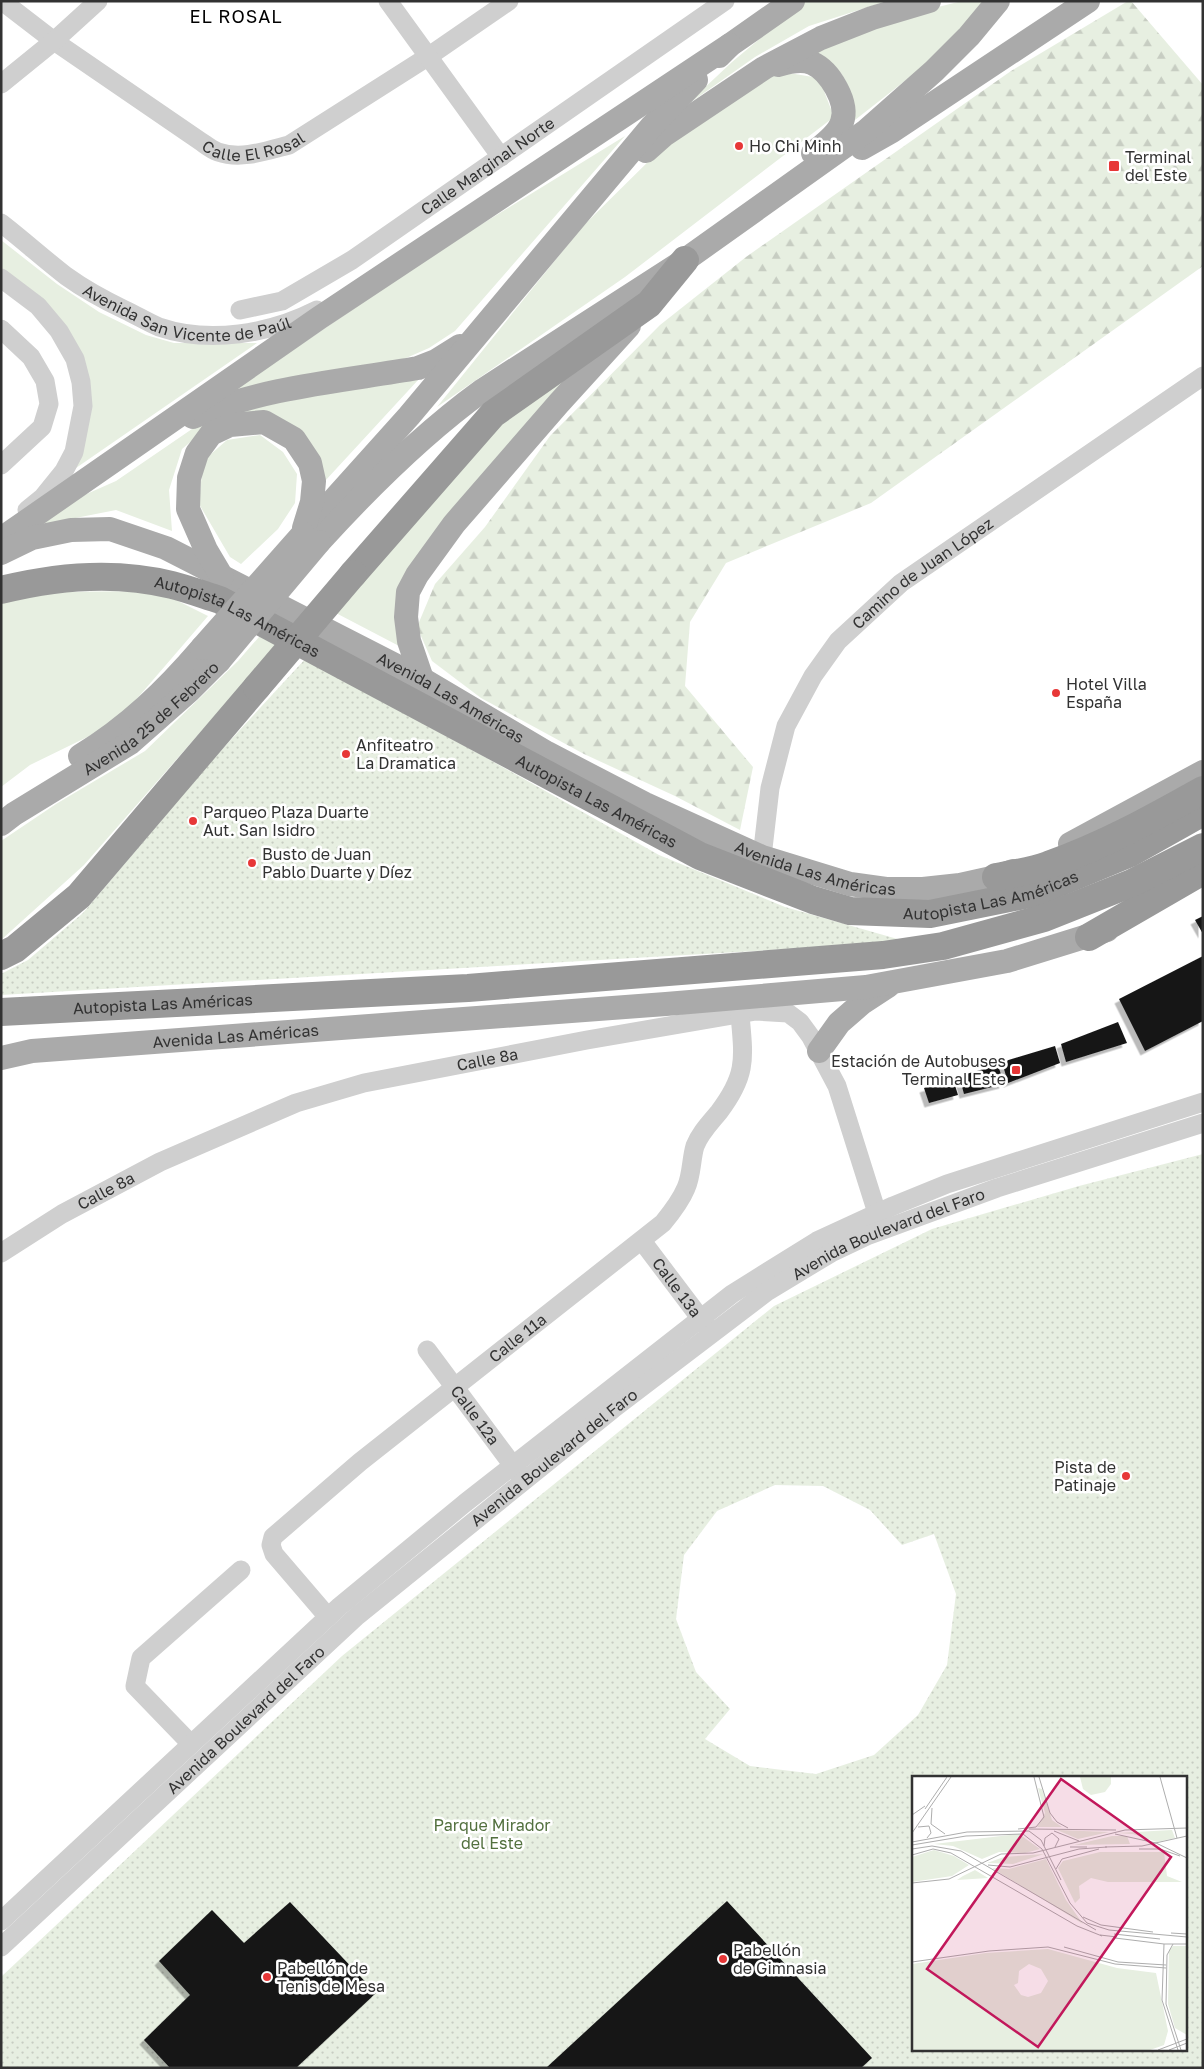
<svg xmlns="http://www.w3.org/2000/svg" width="1204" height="2069" viewBox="0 0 1204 2069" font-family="'Golos Text',sans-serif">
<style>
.grass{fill:#e7efe1}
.forest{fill:url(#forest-firs)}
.park{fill:url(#park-dots);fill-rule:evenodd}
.building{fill:#191919;filter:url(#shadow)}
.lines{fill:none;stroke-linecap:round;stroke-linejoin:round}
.minor{stroke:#cfcfcf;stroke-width:19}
.major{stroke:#aaa;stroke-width:24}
.highway{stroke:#999;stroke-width:28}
.major-bridge{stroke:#aaa;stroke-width:24}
.highway-bridge{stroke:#999;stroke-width:28}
.poi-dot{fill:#e73737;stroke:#fff;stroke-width:2}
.labels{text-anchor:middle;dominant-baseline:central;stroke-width:5;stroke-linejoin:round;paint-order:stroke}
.street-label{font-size:16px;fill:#323232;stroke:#fff}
.poi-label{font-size:16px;fill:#323232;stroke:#fff;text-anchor:start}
.park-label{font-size:16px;fill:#52703e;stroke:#fff}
.neighbourhood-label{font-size:18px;letter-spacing:1px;fill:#000;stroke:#fff}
.inset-road{fill:none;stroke:#adadad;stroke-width:1}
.view{fill:#c2185b;fill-opacity:0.15;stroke:#c2185b;stroke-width:2.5}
.inset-edge{fill:none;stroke:#323232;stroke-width:2.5}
</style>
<defs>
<pattern id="forest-firs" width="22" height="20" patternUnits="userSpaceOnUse" patternTransform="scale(1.25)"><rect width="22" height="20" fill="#e7efe1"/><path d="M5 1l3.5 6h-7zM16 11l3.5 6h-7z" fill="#c7cdc2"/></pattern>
<pattern id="park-dots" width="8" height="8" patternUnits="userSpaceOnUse" patternTransform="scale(1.25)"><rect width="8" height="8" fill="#e7efe1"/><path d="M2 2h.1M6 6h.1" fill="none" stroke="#c7cdc2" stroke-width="1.8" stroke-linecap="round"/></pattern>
<filter id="shadow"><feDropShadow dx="-4.5" dy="4.5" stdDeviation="0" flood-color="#0004"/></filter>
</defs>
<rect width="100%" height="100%" fill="#fff"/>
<path class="grass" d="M 805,1 L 887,1 L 809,26 L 755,57 L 684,107 L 732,62 Z
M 962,1 L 987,1 L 929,62 L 855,120 C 851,85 845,67 812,52 L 926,10 Z
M 777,71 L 819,78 L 834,117 L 625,277 L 437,407 L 582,227 L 660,150 Z
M 625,136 L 455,331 L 429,348 L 397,362 L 231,392 L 446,246 Z
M 1,240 L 57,284 L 99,312 L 146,335 L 174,343 L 257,343 L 76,468 L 81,357 L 1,270 Z
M 607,343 L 420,560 L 401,647 L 334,612 L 502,415 Z
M 419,379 L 325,481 L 302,432 L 200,434 L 182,449 L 169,490 L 172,531 L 116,510 L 30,527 L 82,496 L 116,481 L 192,429 L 226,410 Z
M 260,435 L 283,452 L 297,474 L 295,503 L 278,529 L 241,564 L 230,557 L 199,504 L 203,461 L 227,440 Z
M 158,591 L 208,616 L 116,723 L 30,765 L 1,787 L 1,602 L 45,592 Z
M 265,630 L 282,639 L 84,865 L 1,940 L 1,841 L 56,804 L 145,751 L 238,661 Z"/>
<path class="forest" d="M 1128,1 L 1131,1 L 1203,85 L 1203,266 L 871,503 L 726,563 L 690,622 L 685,686 L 753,767 L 740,830 L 675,796 L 584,754 L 481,698 L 432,661 L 417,627 L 435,584 L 485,527 L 550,436 L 660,325 L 746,257 L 1011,71 Z"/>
<path class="park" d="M 307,657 L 659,855 L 785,907 L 908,942 L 1,995 L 1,974 L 28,960 L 83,913 L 214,758 Z
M 1203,1154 L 1203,2068 L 1,2068 L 1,1977 L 342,1656 L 774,1306 L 932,1229 L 1079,1186 ZM 775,1485 L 823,1486 L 870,1510 L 902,1545 L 934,1534 L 956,1594 L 947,1665 L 918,1715 L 874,1755 L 816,1774 L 750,1766 L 705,1739 L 730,1709 L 696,1672 L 676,1619 L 684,1555 L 717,1511 ZM 913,1778 L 1185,1778 L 1185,2050 L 913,2050 Z"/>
<path class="building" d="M 1203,916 L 1203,934 L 1195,920 Z
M 1203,956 L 1203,1021 L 1145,1051 L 1119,999 Z
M 1118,1022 L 1127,1043 L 1066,1062 L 1061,1044 Z
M 1055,1046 L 1060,1063 L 1008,1083 L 1002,1062 Z
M 998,1065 L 1004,1084 L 964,1094 L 959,1076 Z
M 953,1079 L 958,1095 L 929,1103 L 924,1088 Z
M 727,1901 L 872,2058 L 861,2068 L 546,2068 Z
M 290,1902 L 376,1993 L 296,2068 L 170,2068 L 144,2040 L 190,1995 L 159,1961 L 212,1910 L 244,1943 Z"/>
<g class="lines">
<g class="minor">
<path id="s1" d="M 2,1 L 54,41 L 200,141 C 206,145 212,150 218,152 C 241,160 266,151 289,145 L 429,56 L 509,1"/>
<path d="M 388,1 L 501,157"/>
<path d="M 1,84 L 54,41 L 98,1"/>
<path id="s2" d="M 1,223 C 23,240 44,259 66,276 C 84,289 104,300 125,310 C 136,315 147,322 159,327 C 209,344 270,334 317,310"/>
<path d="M 1,278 L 38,306 L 59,331 L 75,359 L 81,382 L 83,406 L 74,452 L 64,471 L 43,497 L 27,510"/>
<path id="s3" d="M 240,310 L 282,301 L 352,260 L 725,1"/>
<path d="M 1,329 L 31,357 L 45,381 L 49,404 L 42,427 L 1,465"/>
<path id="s4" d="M 762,857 L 770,788 L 786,726 L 813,676 L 838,641 L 901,583 L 1203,376"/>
<path id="s5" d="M 642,1241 L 707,1327"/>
<path id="s6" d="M 1,1253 L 62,1214 L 160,1162 L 296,1103 L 364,1083 L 587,1040 L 756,1011 L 788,1013 L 800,1022 L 811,1037 L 837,1086 L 877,1213"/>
<path id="s7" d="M 427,1350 L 520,1475"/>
<path id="s8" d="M 328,1617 L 274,1554 L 271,1545 L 273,1537 L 360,1462 L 663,1223 C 672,1212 681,1200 686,1188 C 692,1175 691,1159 695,1146 C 700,1133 710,1123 719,1112 C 747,1075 744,1059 740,1015"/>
<path d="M 191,1744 L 135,1686 L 141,1658 L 241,1570"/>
<path d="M 1,1921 L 340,1606 L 465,1503 L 732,1294 L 817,1241 L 893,1206 L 947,1184 L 1203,1102"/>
<path id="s9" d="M 1,1947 L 357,1616 L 613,1409 L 768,1291 L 831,1253 L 869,1235 L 997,1188 L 1203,1123"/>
</g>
<g class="major">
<path d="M 719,56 L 730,45 L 793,1"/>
<path d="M 778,65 C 788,62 802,59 812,63 C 830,71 849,103 842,122 C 838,135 823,145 813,153"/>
<path d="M 862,148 L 892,131 L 1088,1"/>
<path d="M 646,151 L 664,135 L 764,68 L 821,38 L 872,18 L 929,1"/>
<path d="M 193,417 C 264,387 343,381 418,368 L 436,361 L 460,346"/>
<path d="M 303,534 L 409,416 L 652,126 L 696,80"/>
<path d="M 1,539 L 319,318 L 730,45"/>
<path d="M 319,542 C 369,487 422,434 483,390 L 685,260 L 866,131 L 934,71 L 969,36 L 998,1"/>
<path id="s10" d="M 1,553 L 32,538 L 71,530 L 110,529 L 166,548 L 422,679 L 547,753 L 645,804 L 762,857 L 850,884 L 886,889 L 923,889 L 960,885 L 996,877 L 1013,871"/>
<path d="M 222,577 L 206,550 L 188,509 L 189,478 L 197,453 L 211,434 L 230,425 L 264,422 L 294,439 L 310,463 L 314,481 L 312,502 L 304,528"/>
<path d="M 422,679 L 409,641 L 406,617 L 408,592 L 417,575 L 454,524 L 559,403 L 629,326"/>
<path d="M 80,756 C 128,727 166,690 202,648"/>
<path id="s11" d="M 1,824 L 14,814 L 130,743 L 189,691 L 219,661"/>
<path d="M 1070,844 L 1203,772"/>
<path d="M 819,1051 L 839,1023 L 862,1003 L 888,986"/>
<path id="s12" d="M 1,1058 L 32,1051 L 666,1004 L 866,987 L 1007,961 L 1107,930"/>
</g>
<g class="highway">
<path d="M 353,574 L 493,414 L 649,304 L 685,260"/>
<path id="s13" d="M 1,590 C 57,576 116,571 172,585 C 188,589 204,595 220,600 L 700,856 L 813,900 L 850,911 L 930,914 L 1034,893 L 1130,853 L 1203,812"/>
<path d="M 996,877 C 1013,874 1032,871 1048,865 C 1103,846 1153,818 1203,790"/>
<path d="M 1089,937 L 1203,871"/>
<path d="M 1,956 L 15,949 L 79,896 L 257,687"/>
<path id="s14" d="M 1,1012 L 468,988 L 883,955 L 943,946 L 1044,918 L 1132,883 L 1203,847"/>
</g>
<path class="major-bridge" d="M 202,648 L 303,534
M 219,661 L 319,542"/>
<path class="highway-bridge" d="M 257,687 L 353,574"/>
</g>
<g class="poi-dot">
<circle cx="739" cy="146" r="5"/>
<rect x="1108" y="160" width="12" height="12" rx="2.5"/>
<circle cx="1056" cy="693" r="5"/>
<circle cx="346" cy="754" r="5"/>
<circle cx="193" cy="821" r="5"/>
<circle cx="252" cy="863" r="5"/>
<rect x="1011" y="1065" width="10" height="10" rx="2.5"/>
<circle cx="1126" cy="1476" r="5"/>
<circle cx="723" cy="1959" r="5"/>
<circle cx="267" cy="1977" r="5"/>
</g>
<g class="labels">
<g class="street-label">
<text stroke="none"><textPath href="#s1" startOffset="300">Calle El Rosal</textPath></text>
<text stroke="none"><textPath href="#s3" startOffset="289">Calle Marginal Norte</textPath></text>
<text stroke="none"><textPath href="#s2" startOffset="215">Avenida San Vicente de Paúl</textPath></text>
<text stroke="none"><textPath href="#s4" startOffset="342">Camino de Juan López</textPath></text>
<text stroke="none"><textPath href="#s13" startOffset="245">Autopista Las Américas</textPath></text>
<text stroke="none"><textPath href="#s10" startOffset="494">Avenida Las Américas</textPath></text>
<text stroke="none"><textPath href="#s11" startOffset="184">Avenida 25 de Febrero</textPath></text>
<text stroke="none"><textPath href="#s13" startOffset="650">Autopista Las Américas</textPath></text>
<text stroke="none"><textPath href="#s10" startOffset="899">Avenida Las Américas</textPath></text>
<text stroke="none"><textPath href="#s13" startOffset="1070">Autopista Las Américas</textPath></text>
<text stroke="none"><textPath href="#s14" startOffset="162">Autopista Las Américas</textPath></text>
<text stroke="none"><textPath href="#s12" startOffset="236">Avenida Las Américas</textPath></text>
<text stroke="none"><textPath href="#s6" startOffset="528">Calle 8a</textPath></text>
<text stroke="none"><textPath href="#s6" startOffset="122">Calle 8a</textPath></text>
<text stroke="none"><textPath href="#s9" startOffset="1144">Avenida Boulevard del Faro</textPath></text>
<text stroke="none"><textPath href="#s5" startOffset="58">Calle 13a</textPath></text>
<text stroke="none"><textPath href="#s8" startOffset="416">Calle 11a</textPath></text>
<text stroke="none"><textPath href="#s7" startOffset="81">Calle 12a</textPath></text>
<text stroke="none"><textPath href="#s9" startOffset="739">Avenida Boulevard del Faro</textPath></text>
<text stroke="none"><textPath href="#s9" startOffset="334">Avenida Boulevard del Faro</textPath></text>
</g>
<g class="poi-label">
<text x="749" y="146">Ho Chi Minh</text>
<text x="1125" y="157">Terminal<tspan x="1125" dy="18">del Este</tspan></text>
<text x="1066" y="684">Hotel Villa<tspan x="1066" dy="18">España</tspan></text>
<text x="356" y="745">Anfiteatro<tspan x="356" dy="18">La Dramatica</tspan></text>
<text x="203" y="812">Parqueo Plaza Duarte<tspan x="203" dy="18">Aut. San Isidro</tspan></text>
<text x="262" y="854">Busto de Juan<tspan x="262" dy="18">Pablo Duarte y Díez</tspan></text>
<text x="1006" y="1061" text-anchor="end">Estación de Autobuses<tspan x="1006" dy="18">Terminal Este</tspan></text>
<text x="1116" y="1467" text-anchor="end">Pista de<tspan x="1116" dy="18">Patinaje</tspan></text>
<text x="733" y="1950">Pabellón<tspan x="733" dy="18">de Gimnasia</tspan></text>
<text x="277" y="1968">Pabellón de<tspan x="277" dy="18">Tenis de Mesa</tspan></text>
</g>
<g class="park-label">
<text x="492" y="1825">Parque Mirador<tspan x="492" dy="18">del Este</tspan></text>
</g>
<g class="neighbourhood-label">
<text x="236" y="16">EL ROSAL</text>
</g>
</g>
<g transform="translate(912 1776)">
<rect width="275" height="275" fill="#fff"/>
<path d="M 126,12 L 130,13 L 140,44 L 150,51 L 125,51 L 133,37 ZM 145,54 L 197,56 L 166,63 ZM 260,54 L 263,62 L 245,66 L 221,58 L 205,57 ZM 107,58 L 128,73 L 113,77 L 87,76 L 70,83 L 41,70 L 22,68 ZM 200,60 L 215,60 L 218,68 L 162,69 ZM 22,74 L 42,80 L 57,89 L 40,100 L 0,106 L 0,81 ZM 132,78 L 101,88 L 75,87 L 92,81 ZM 63,94 L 76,102 L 45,104 L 51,100 Z" fill="#e7efe1"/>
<path d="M 188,76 L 252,76 L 255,100 L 270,106 L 196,106 L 179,102 L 167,110 L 168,122 L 163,127 L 146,92 L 151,85 Z" fill="#e7efe1"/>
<path d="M 168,1 L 199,1 L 199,8 L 193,16 L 179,19 L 171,13 ZM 134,83 L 154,124 L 171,148 L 80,92 L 97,93 ZM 261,170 L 275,170 L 275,259 L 263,252 L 256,228 L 257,174 ZM 136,173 L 205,192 L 244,197 L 256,255 L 252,269 L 238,274 L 0,274 L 0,188 L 74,177 ZM 117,188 L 129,193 L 136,205 L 129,217 L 116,221 L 109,219 L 102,209 L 106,207 L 107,195 Z" fill="#e7efe1" fill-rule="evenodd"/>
<path class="inset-road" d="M 127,1 L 138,37 L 145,46 L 156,52M 248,1 L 265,62M 20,32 L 19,48 L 33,58M 13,33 L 35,1M 0,39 L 13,30M 6,51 L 17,50 L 19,57 L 15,62M 106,53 L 124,51 L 132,41 L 122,1M 117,53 L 204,54M 142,55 L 167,65M 0,57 L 39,1M 203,58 L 244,67 L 275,82M 0,66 L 55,56 L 117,55 L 129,64 L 149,104M 0,69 L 54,60 L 111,58 L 130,73 L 158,127 L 175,147 L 197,154 L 275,161M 132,70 L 133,62 L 140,57 L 147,63 L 143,71M 158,71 L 175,71M 193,71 L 230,70 L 275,60M 0,73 L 20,70 L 49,75 L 184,154M 227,73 L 248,73 L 268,80M 0,79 L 21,73 L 39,77 L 165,150 L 190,160M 76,89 L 98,91 L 167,73 L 195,71M 144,93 L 150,83 L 187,73M 0,107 L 37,103 L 89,78 L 121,77 L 213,54 L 275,52M 171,141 L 189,149 L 241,156M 259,157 L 275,158M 202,158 L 248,163M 188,159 L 205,161M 203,162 L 252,168M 252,168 L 250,224 L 266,274M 252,168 L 275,168M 261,168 L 255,179 L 254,228 L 269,274M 152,171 L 206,186 L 254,189M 0,186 L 77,175 L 136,171 L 203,188 L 254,192M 246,274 L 275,263M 257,274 L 275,267"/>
<path class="view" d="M 149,3 L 259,81 L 126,271 L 15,193 Z"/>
<rect width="275" height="275" class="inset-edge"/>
</g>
<rect width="1204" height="2069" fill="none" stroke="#323232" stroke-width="5"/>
</svg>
